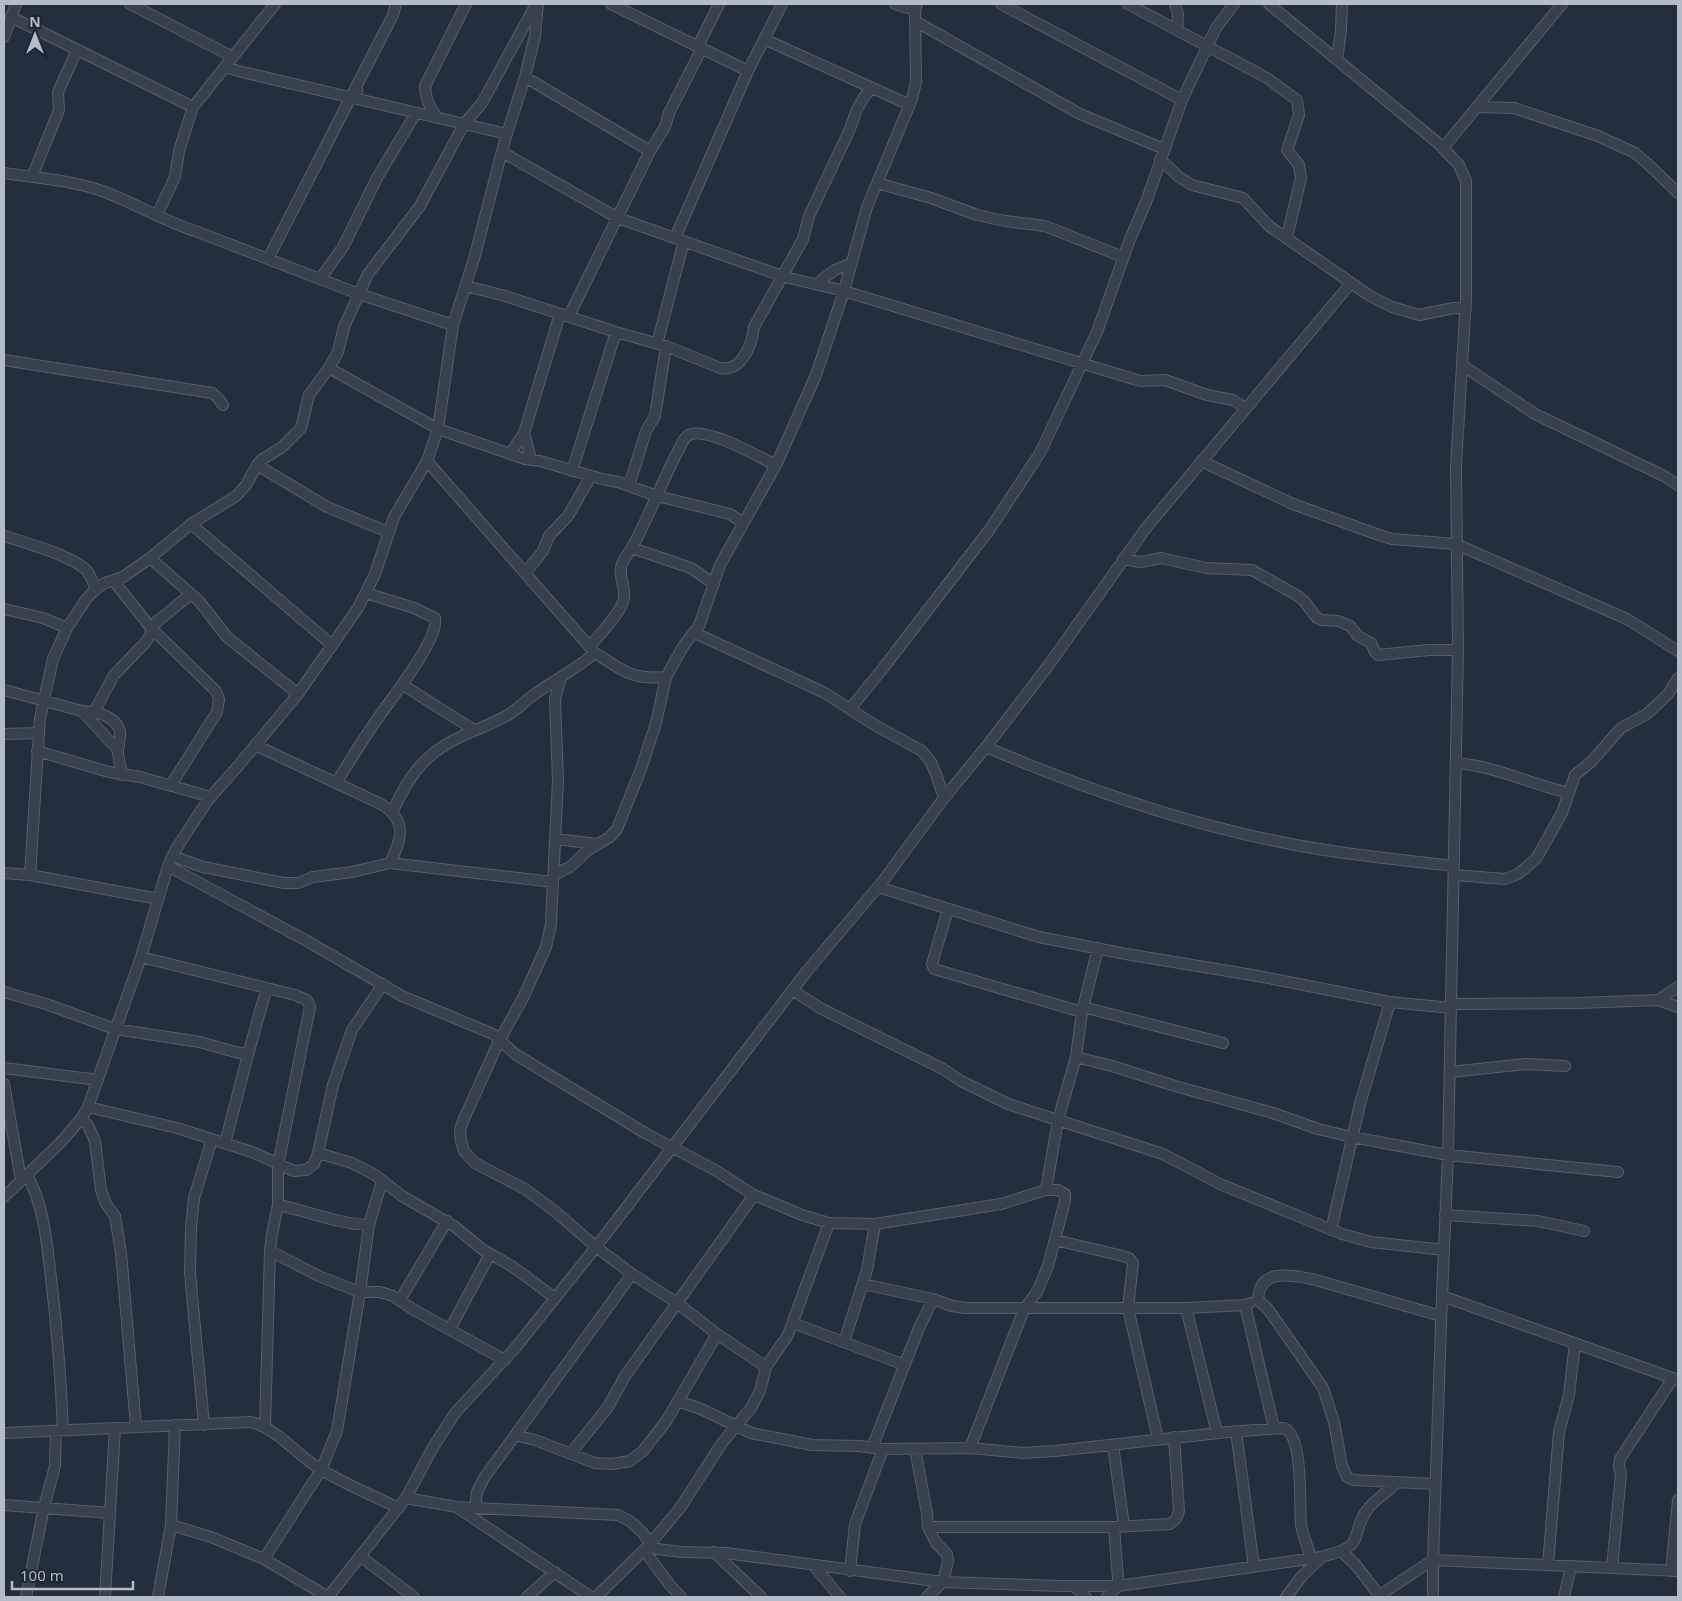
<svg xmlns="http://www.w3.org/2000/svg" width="1682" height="1601" viewBox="0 0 1682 1601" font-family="'Noto Sans',sans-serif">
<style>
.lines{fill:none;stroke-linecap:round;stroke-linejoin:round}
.minor-casing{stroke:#565f6c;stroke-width:12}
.minor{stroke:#38414e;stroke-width:10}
</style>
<rect width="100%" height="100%" fill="#242f3e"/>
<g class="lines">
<defs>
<path id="minor" d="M 130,4 L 233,57
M 611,4 L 748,71
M 895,4 L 915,10
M 1001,4 L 1182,100
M 1128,4 L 1267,78 L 1297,100 L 1299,115 L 1287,150 L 1299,165 L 1301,178 L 1287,237
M 1175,4 L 1178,14 L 1177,30
M 1269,4 L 1438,143 L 1459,165 L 1466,181 L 1466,299 L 1456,465 L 1458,650 L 1448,1155 L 1442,1296 L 1433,1560 L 1433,1597
M 11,17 L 193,107
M 915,21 L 1080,114 L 1164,149
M 4,37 L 16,4
M 764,39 L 910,105
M 698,46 L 719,4
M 1337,60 L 1341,30 L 1342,4
M 226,67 L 238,71 L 507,134
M 525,77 L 650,151
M 357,91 L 357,85 L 393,15 L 396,4
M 1479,107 L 1514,108 L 1598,136 L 1635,153 L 1649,165 L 1678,193
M 437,117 C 429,107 426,99 425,86 L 466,4
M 1443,148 L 1562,4
M 502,152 L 618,218 L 785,277 L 844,291 L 1140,381 L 1165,380 L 1207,395 L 1233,400 L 1246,408
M 1160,159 L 1179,177 L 1192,185 L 1243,198 L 1269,226 L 1370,296 L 1392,307 L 1419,315 L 1454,308 L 1466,309
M 4,173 C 36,178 71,180 102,191 C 135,203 165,222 198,232 L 359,294 L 453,325
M 32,177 L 59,110 L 58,92 L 77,50
M 877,183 L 931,198 L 977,215 L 1005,221 L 1045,226 L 1123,257
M 157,215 L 175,177 L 179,151 L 193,107 L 275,4
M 675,238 L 748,71 L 782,4
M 268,259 L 357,85
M 320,279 L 343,247 L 377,178 L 416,113
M 816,284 L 835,270 L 852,263
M 466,286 L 505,296 L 616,332 L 666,346 L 720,368 C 741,372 752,346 754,327 L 803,239 L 809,216 L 850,129 L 857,109 L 866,94 L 873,88
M 569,316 L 650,151 L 665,127 L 669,113 L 702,48
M 657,344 L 684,241
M 4,360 L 212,393 L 218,398 L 223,405
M 1462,365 L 1535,414 L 1664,476 L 1678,485
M 329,368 L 438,429 L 525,459 L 540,461 L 602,479 L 618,482 L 657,496 L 730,514 L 743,523
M 524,433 L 531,459
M 510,454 L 524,433 L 560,314
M 1201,461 L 1293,504 L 1379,535 L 1392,539 L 1456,544 L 1627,619 L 1678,651
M 257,465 L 327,507 L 388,532
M 572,471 L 616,332
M 629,486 L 646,431 L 655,416 L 666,346
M 191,524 L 332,645
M 4,536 C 24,542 74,556 87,571 C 91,576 93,583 96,589
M 632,548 L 691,568 L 714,584
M 150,558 L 199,601 L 227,637 L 298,694
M 1123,559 L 1141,562 L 1161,558 L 1206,568 L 1252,570 L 1298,596 L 1304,601 L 1317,618 L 1321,620 L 1338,621 L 1350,626 L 1358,636 L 1371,643 L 1375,652 L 1378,655 L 1429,650 L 1458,650
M 525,573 L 543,551 L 549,536 L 568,516 L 591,476
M 113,580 L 151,628 L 216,691 L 219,699 L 217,712 L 171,785
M 4,609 L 43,618 L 67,628
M 695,633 L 825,693 L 873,724 L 922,751 L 931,762 L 937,777 L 944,798
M 589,647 C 599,635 618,616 623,602 C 628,588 617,577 622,564 C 626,555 633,547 637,538 C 651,511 662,482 676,455 C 680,449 683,436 691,434 C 711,429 757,456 776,465
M 595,653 C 623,670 630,680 666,677
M 561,677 L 555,699 L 558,780 L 551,924 L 546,947 L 523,998 L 500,1039 L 463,1121 L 460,1130 L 461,1141 L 464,1151 L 475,1163 L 525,1189 L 557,1213 L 596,1247 L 632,1274 L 677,1303 L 717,1334 L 766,1367 L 788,1335 L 829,1223
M 403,685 L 474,730
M 4,690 L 82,711 C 95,711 117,716 120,732 C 121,741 118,744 118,751 C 118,759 121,767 122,775
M 850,709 L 884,667 L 990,529 L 1040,453 L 1097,332 L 1130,239 L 1146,202 L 1182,100 L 1216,28 L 1234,4
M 82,711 L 118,750
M 94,712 L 114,675 L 145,643 L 151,634 L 151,628 L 154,624 L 191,594
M 4,734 L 38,733
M 255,745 L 381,804 C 408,821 402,839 390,863
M 986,747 C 1089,791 1197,828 1307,847 C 1356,856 1405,860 1454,866
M 37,751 L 109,772 L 140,777 L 211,797
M 1456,763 C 1495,766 1530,784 1569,793
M 336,783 C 349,762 362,741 376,721 C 389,701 440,639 435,618 L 414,608 L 366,593
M 393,811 C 408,777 425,753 460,737 C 476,729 493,724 508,715 C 518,709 526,700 535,694 C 555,680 576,669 595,653 L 427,461
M 555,839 L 598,844
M 172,856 L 203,867 L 284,883 L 298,883 L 313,877 L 352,872 L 390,863 L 553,882
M 168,866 L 307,941 L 402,996 L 493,1034 L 515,1054 L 645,1133 L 715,1170 L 754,1195 L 802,1215 L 829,1223 L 875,1224 L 1001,1204 L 1046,1190 L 1058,1190 L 1065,1194 L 1065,1201 L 1048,1266 L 1038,1290 L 1025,1308 L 1019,1322 L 970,1448
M 4,873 L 30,875 L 158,899
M 30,875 L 40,718 L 53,659 L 67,628 L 87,598 L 96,589 L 105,583 L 123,577 L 150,558 L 191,524 L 236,496 L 246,485 L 257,465 L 261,460 L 281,448 L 301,428 L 309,395 L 329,368 L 338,352 L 344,327 L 368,274 L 420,206 L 464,124 L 482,103 L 536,4
M 553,875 L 570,867 L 588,850 L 610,837 L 617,829 L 641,769 L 656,723 L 666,677 L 684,645 L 699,626 L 720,565 L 777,463 L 816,375 L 844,291 L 867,207 L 912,99 L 916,82 L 915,10 L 917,4
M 1454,875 L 1505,879 L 1518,874 L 1536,859 L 1562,813 L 1575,775 L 1592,761 L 1621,728 L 1647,714 L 1668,694 L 1678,678
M 878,887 L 1039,937 L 1126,954 L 1258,976 L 1390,1002 L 1451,1008
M 948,909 L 932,964 L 934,969 L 1082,1012
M 141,957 L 295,995 L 307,1000 L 310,1007 L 278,1165 L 278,1205 L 272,1234 L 270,1251 L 265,1426
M 792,990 L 820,1008 L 943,1069 L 961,1081 L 1008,1104 L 1163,1154 L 1220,1184 L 1342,1234 L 1371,1242 L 1444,1250
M 4,992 L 46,1004 L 115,1029 L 200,1042 L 235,1052 L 247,1054
M 1658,1000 L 1678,987
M 1451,1004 L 1579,1003 L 1658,1000 L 1678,1007
M 1083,1007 L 1223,1043
M 1076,1057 L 1112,1066 L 1175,1086 L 1273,1113 L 1318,1129 L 1352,1137 L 1448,1155 L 1618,1172
M 4,1068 L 98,1080
M 1450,1072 L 1526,1064 L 1565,1066
M 4,1084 L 21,1180
M 88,1107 L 177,1128 L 252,1152 L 294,1171 L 306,1170 L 314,1164 L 318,1153 L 333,1085 L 352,1030 L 383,984
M 81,1119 L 88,1125 L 95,1141 L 101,1190 L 106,1204 L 115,1216 L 121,1253 L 136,1427
M 225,1143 C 239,1091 251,1039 267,988
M 318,1153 L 352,1163 L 375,1175 L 402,1196 L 454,1226 L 482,1249 L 513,1267 L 555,1298
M 27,1175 C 44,1205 47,1244 51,1278 C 57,1329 61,1379 63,1430
M 1046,1190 L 1058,1120 L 1076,1057 L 1082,1012 L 1098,948
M 4,1197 L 60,1143 L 81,1119 L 88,1107 L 141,957 L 168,866 L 176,849 L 208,800 L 238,766 L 298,694 L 358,608 L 375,574 L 394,517 L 427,461 L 438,429 L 453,325 L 474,259 L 505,140 L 525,77 L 535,36 L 538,4
M 278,1205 C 308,1211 338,1224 369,1225
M 1445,1215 L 1538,1221 L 1584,1231
M 1331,1230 L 1360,1104 L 1390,1002
M 1055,1240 L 1123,1256 L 1129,1258 L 1133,1263 L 1128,1308 L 1158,1439
M 270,1251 L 321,1277 L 360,1292 L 380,1292 L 393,1296 L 414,1310 L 505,1360
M 863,1284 L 933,1299
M 1442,1296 L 1678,1380
M 400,1300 L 447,1221
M 1258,1300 L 1268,1309 L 1323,1388 L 1334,1422 L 1342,1466 L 1347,1477 L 1353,1480 L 1435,1484
M 1258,1300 C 1259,1268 1290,1275 1312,1279 L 1441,1316
M 1250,1303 L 1245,1305 L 1274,1428
M 1186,1308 L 1217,1433
M 793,1323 L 905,1365
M 450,1329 L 490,1254
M 844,1342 L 867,1270 L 875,1224
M 678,1401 L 717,1334
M 204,1425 L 190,1273 L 191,1228 L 194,1198 L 212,1139
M 1236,1431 L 1254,1567
M 4,1433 L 251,1422 C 280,1430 295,1454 320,1469 C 345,1484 373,1496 399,1508
M 515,1435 L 535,1440 L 595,1463 L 612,1464 L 630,1461 L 643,1451 L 667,1420 L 678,1401 L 701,1409 L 751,1433 L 812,1445 L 859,1446 L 883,1449 L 970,1448 L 1023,1453 L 1055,1451 L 1228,1432 L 1284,1428 C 1304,1436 1299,1505 1301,1525 C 1303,1536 1308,1547 1311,1558
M 1113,1445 L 1124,1526
M 872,1448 L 919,1328 L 933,1299 L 952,1306 L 965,1308 L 1186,1308 L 1245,1305
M 915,1449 L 927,1513 L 928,1527 L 936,1543 L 947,1554 L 948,1561 L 943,1582 L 927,1597
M 571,1453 L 608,1407 L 625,1376 L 754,1195
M 406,1498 L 457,1507 L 618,1515 L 630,1521 L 643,1533 L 650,1544 L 657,1549 L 682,1552 L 726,1553 L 943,1582 L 1062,1586 L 1118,1586 L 1322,1557 C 1333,1553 1350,1551 1355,1539 C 1359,1528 1360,1519 1367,1510 C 1375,1499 1387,1493 1396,1483
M 4,1505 L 110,1513
M 458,1508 L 591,1597
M 475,1508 L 477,1492 L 484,1478 L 632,1274
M 171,1525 L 211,1537 L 264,1559 L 328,1597
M 928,1527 L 1114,1527 L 1170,1524 L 1176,1519 L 1179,1511 L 1174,1437
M 644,1550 L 669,1584 L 681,1597
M 1341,1551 L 1355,1564 L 1379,1595
M 714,1552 L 761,1597
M 360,1556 L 414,1597
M 264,1559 L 321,1470 L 337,1431 L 360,1292 L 369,1225 L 382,1181
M 813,1565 L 840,1597
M 1548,1565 L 1559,1432 L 1569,1395 L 1575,1343
M 1612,1568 L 1621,1474 L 1619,1467 L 1620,1459 L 1673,1378
M 850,1571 L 855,1524 L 883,1449
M 1671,1571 L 1678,1500
M 1074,1586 L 1086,1597
M 26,1597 L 44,1507 L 55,1466 L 56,1431
M 105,1597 L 115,1428
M 158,1597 L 171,1525 L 175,1425
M 328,1597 L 406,1498 L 432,1449 L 455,1413 L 516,1347 L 596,1247 L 807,971 L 883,881 L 944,798 L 986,747 L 1048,666 L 1146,528 L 1351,283
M 527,1597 L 555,1572
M 596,1597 L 650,1544 L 680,1508 L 722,1443 L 751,1408 L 760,1391 L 766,1367
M 1107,1597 L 1118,1586 L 1118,1579 L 1114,1527
M 1286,1597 L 1302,1576 L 1322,1557
M 1377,1597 L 1433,1560 L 1678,1571
M 1564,1597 L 1571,1566"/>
</defs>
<use href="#minor" class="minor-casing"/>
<use href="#minor" class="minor"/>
</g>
<rect width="1682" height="1601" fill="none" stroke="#b4bcc9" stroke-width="10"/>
<g transform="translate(35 35)" stroke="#1d2633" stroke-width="4" paint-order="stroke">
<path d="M0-4L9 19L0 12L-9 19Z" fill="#b4bcc9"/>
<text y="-8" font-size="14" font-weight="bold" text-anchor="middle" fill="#b4bcc9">N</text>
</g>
<path d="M12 1581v8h121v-8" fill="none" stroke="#b4bcc9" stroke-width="2.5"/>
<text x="20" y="1581" font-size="15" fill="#b4bcc9" stroke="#1d2633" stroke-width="4" paint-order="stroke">100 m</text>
</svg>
